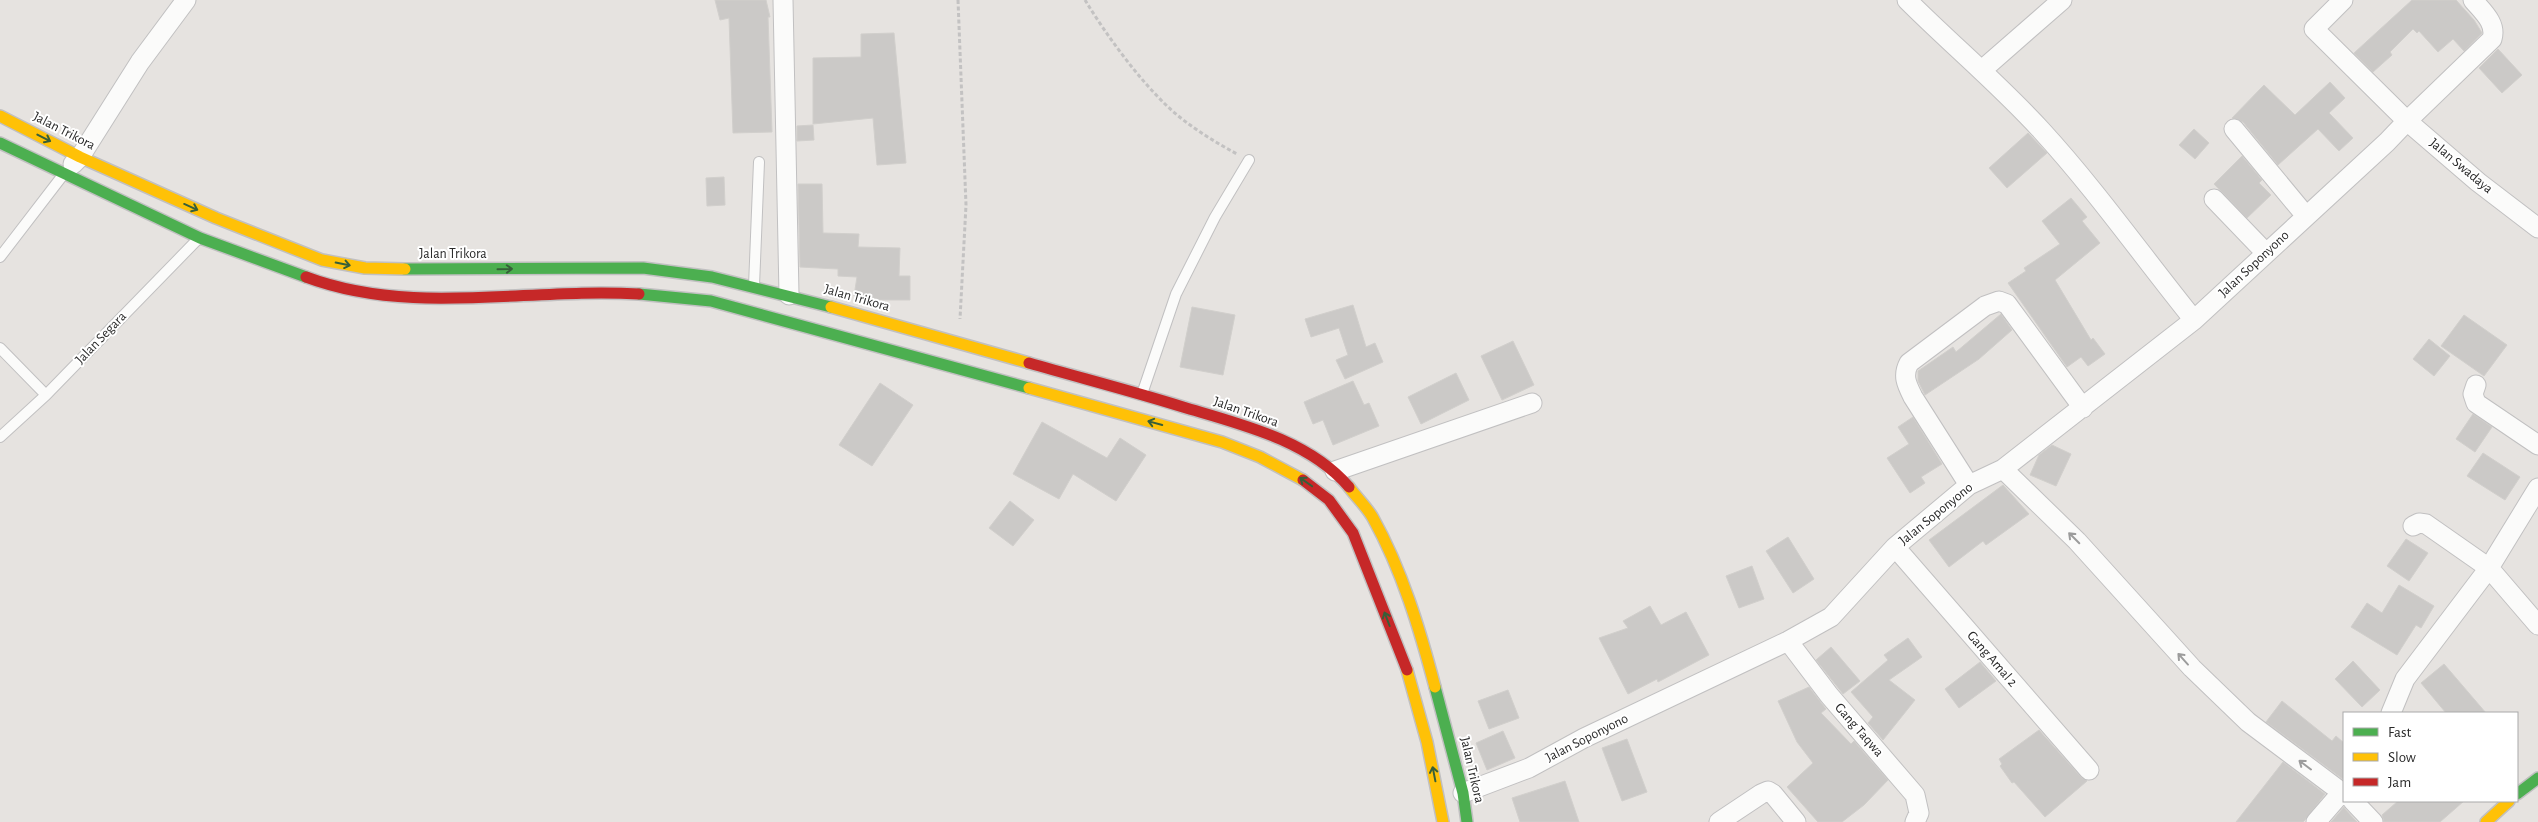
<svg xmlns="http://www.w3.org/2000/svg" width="2538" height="822" viewBox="0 0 2538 822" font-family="'Alegreya Sans',sans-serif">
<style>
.building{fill:#cbc9c7;stroke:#d1cfcc}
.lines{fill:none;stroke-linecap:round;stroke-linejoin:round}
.lane-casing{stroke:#c1c0c1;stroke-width:12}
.street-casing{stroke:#c1c0c1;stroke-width:21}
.fast-casing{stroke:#c1c0c1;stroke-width:14}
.slow-casing{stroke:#c1c0c1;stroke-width:14}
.jam-casing{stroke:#c1c0c1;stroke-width:14}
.path{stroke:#c3c2c2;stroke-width:3;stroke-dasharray:4 2.5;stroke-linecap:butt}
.lane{stroke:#fbfbfa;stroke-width:10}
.street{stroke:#fbfbfa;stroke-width:19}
.fast{stroke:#4caf50;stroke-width:11}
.slow{stroke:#ffc107;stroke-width:11}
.jam{stroke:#c62828;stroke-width:11}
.oneway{stroke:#375f39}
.oneway2{stroke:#9c9c9c}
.labels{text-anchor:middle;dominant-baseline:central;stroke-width:4;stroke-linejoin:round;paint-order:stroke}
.street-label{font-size:14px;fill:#292929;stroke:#fff}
</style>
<rect width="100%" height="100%" fill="#e6e3e0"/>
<path class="building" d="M 715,0 L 766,0 L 770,17 L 768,17 L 772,132 L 733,133 L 729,18 L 720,20 Z
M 2412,0 L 2456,0 L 2474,20 L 2482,33 L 2464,51 L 2453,39 L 2438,52 L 2419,31 L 2417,33 L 2413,29 L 2390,52 L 2392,55 L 2373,72 L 2354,53 Z
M 894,33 L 906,163 L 877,165 L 873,118 L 813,124 L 813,58 L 861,57 L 861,34 Z
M 2498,49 L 2522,75 L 2502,93 L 2479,68 Z
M 2330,82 L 2345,98 L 2329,113 L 2353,138 L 2339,151 L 2318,129 L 2278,165 L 2243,122 L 2232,118 L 2264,85 L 2295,115 Z
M 813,125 L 814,140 L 797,141 L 797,126 Z
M 2194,129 L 2209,143 L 2195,159 L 2179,145 Z
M 2028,133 L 2047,153 L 2007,188 L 1989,168 Z
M 2242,156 L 2262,180 L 2259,183 L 2271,195 L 2247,218 L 2214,184 Z
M 724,177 L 725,205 L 707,206 L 706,178 Z
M 798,184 L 822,184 L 823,233 L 859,234 L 858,247 L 900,248 L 899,276 L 910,276 L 910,300 L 879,300 L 854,296 L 857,277 L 838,276 L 838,269 L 800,267 Z
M 2071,198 L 2087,217 L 2082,221 L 2100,243 L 2055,280 L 2091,340 L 2093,338 L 2105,354 L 2088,366 L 2081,357 L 2067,367 L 2008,283 L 2026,271 L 2024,268 L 2060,244 L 2042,221 Z
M 1353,305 L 1366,347 L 1375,343 L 1383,362 L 1345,379 L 1336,360 L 1348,355 L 1339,328 L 1311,337 L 1305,319 Z
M 1192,307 L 1235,315 L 1223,375 L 1180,367 Z
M 2001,314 L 2012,330 L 1979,359 L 1925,395 L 1918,381 L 1918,371 L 1953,347 L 1956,352 Z
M 2464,315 L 2507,345 L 2484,376 L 2441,346 Z
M 2429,339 L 2450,356 L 2434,376 L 2413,359 Z
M 1513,341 L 1534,385 L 1502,400 L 1481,356 Z
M 1456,373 L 1469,400 L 1421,424 L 1408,397 Z
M 1353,381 L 1364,405 L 1369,403 L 1379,426 L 1333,445 L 1323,420 L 1313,424 L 1304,402 Z
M 880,383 L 913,405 L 872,466 L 839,445 Z
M 2473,414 L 2492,427 L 2475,452 L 2456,439 Z
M 1913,417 L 1942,464 L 1921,477 L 1925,483 L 1910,493 L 1887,458 L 1909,444 L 1898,427 Z
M 1042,422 L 1107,458 L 1120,438 L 1146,455 L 1116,501 L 1073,474 L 1059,499 L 1013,474 Z
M 2052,445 L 2071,454 L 2056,486 L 2030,475 L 2039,455 Z
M 2483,453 L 2520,477 L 2505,500 L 2467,476 Z
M 2003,485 L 2029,514 L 1986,545 L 1983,541 L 1949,567 L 1929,540 Z
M 1010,501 L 1034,520 L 1013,546 L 989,528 Z
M 1788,537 L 1814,579 L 1793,593 L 1766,551 Z
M 2406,539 L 2428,553 L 2409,581 L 2387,566 Z
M 1752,566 L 1764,599 L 1739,608 L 1726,576 Z
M 2399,585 L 2434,606 L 2421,628 L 2416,625 L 2397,655 L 2351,627 L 2367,603 L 2382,613 Z
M 1650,606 L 1661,625 L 1686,612 L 1709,655 L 1658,682 L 1657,679 L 1628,694 L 1599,638 L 1628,628 L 1623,621 Z
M 1908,638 L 1922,657 L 1889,680 L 1915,700 L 1883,740 L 1868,723 L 1873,717 L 1851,692 L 1888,660 L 1884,655 Z
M 1831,647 L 1860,681 L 1843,694 L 1816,660 Z
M 2353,661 L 2380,690 L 2362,707 L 2335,679 Z
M 1980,662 L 1996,681 L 1959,708 L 1945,689 Z
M 2444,664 L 2486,713 L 2446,713 L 2421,683 Z
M 1809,687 L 1826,709 L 1821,713 L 1851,744 L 1854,741 L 1888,780 L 1864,805 L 1842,822 L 1818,822 L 1787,787 L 1813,763 L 1797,742 L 1778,701 Z
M 1508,690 L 1519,718 L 1489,729 L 1478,701 Z
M 2282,701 L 2332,741 L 2336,736 L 2344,743 L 2344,780 L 2266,722 Z
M 2039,730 L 2081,777 L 2087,781 L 2045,817 L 2014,782 L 2012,783 L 2000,766 L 2002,764 L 1999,759 Z
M 1503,731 L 1515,758 L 1487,770 L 1476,743 Z
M 1627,739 L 1647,792 L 1622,801 L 1602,748 Z
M 2283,762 L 2325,794 L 2305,820 L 2303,822 L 2236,822 Z
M 1565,781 L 1579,822 L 1520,822 L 1512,798 Z
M 2398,801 L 2464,801 L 2440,822 L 2384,822 L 2382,815 Z
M 2344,807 L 2345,809 L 2357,822 L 2331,822 Z"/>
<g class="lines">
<defs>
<path id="lane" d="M 0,257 L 63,175
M 754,286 L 759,162
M 0,348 L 46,395
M 1142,394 L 1176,294 L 1215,217 L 1249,160
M 0,437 L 46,395 L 199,238"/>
<path id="street" d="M 783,0 L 789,295
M 1907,0 C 1951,44 1999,84 2041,130 C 2096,190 2143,257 2194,320
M 2343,0 L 2314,29 L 2407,121 L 2492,39 C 2497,23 2482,11 2473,0
M 1982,70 L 2062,0
M 2234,129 L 2306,216
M 73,164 L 80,157 L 140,62 L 186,0
M 2214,199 L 2266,253
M 2476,385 L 2473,394 L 2476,403 L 2538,445
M 2003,469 L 2077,541 L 2192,668 L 2248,722 L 2344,794
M 1335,471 L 1532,403
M 1969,485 L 1913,397 C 1907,385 1902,376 1909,363 L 1985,306 L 1999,301 L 2007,304 L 2083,408
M 2413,526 L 2419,523 L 2426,524 L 2489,568 L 2538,625
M 1895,547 L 2089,770
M 1788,641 L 1829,695 L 1915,795 L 1919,813 L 1915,822
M 2391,713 L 2405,679 L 2489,568 L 2538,488
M 1463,793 L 1529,768 L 1584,738 L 1788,641 L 1831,617 L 1895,547 L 1969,485 L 2003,469 L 2194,320 L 2387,142 L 2407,121 L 2478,182 L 2538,228
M 2353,801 L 2373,822
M 1719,822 L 1761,794 L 1768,791 L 1773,794 L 1796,822
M 2316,822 L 2342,792"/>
<path id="fast" d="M 0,143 L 200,238 L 306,277
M 405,269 L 643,268 L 712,277 L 831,307
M 639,294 L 711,301 L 1029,388
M 1435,687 L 1463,793 L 1467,822
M 2517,794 L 2538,778"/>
<path id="slow" d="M 0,116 L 80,157 L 216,218 L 322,260 L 365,268 L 405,269
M 831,307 L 1029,363
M 1029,388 L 1222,442 L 1260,457 L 1303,480
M 1349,487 C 1356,497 1367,507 1373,518 C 1402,570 1420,630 1435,687
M 1407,670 L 1427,742 L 1443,822
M 2486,822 L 2509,801"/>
<path id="jam" d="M 306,277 C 413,317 529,287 639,294
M 1029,363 C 1081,378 1132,391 1183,407 C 1240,424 1309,440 1349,487
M 1303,480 L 1329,500 L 1353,533 L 1407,670"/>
</defs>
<use href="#lane" class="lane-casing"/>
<use href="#street" class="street-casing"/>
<use href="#fast" class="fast-casing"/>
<use href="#slow" class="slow-casing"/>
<use href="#jam" class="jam-casing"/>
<path class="path" d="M 958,0 L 966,205 L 960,319
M 1085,0 C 1107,36 1137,77 1167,106 C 1187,125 1213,141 1237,154"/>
<use href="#lane" class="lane"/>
<use href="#street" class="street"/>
<use href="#fast" class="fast"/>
<use href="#slow" class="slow"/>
<use href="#jam" class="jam"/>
</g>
<defs><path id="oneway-shaft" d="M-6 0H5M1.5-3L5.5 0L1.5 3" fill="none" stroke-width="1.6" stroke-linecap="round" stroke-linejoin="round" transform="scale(1.25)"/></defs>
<g class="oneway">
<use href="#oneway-shaft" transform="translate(44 138) rotate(27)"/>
<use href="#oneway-shaft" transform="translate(191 207) rotate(24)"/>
<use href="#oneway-shaft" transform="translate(343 264) rotate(11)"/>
<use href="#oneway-shaft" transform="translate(505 269) rotate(-1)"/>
<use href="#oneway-shaft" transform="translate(1155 423) rotate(-165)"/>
<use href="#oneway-shaft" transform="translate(1306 482) rotate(-145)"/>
<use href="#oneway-shaft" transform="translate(1387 619) rotate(-111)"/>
<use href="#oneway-shaft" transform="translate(1434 774) rotate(-101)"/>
</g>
<g class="oneway2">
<use href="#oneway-shaft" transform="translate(2074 538) rotate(-135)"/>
<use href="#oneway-shaft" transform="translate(2183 659) rotate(-132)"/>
<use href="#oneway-shaft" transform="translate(2305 765) rotate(-143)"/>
</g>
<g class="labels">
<g class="street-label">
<text transform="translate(64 131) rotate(27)">Jalan Trikora</text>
<text transform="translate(2461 166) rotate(40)">Jalan Swadaya</text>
<text x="453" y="254">Jalan Trikora</text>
<text transform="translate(2254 264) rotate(-43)">Jalan Soponyono</text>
<text transform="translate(857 298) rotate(16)">Jalan Trikora</text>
<text transform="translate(101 338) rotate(-46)">Jalan Segara</text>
<text transform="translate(1246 412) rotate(19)">Jalan Trikora</text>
<text transform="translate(1936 514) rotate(-39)">Jalan Soponyono</text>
<text transform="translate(1992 659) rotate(49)">Gang Amal 2</text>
<text transform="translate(1859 730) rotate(49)">Gang Taqwa</text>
<text transform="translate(1587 738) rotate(-27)">Jalan Soponyono</text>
<text transform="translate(1472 770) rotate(77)">Jalan Trikora</text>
</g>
</g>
<rect x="2343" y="712" width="175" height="90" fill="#ffffff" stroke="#a9a9a9"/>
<rect x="2353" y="728" width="25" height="8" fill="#4caf50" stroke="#a9a9a9"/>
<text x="2388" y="737" font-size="15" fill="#292929">Fast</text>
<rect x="2353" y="753" width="25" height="8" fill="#ffc107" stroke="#a9a9a9"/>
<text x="2388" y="762" font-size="15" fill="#292929">Slow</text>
<rect x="2353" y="778" width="25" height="8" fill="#c62828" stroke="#a9a9a9"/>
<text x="2388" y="787" font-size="15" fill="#292929">Jam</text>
</svg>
